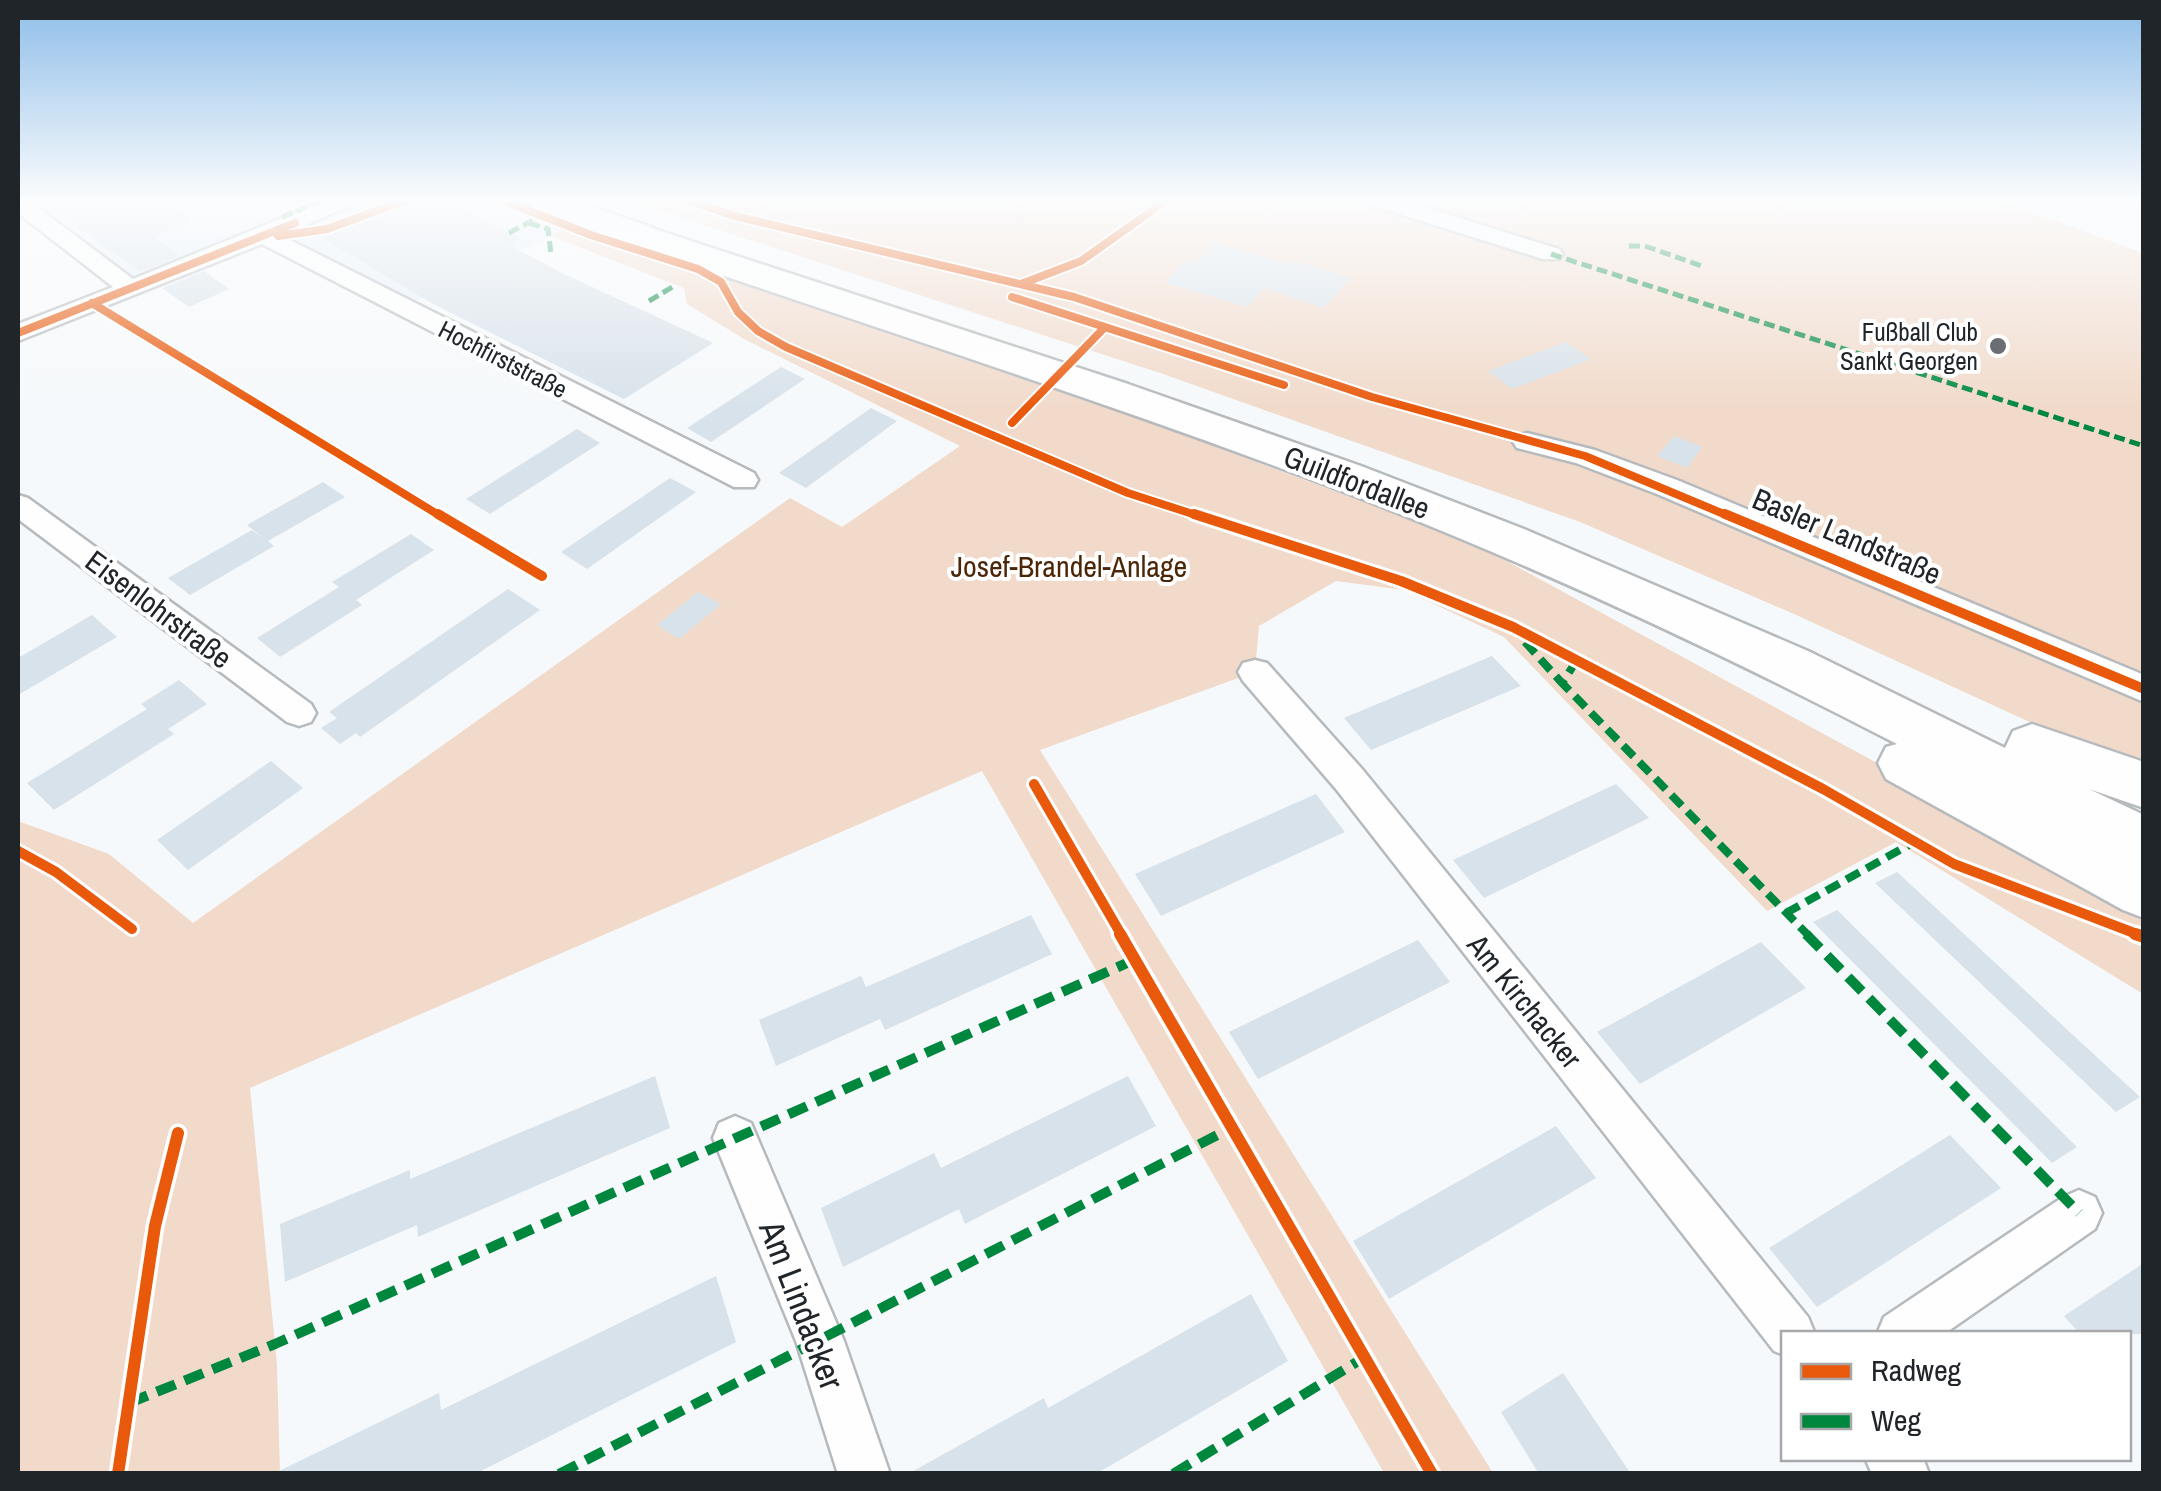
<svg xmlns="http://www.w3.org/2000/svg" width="2161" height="1491" viewBox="0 0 2161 1491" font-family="'Archivo Narrow',sans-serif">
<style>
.built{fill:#e6f0f9}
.green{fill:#f1daca}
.building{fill:#d8e2ea}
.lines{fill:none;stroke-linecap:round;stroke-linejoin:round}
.street-casing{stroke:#b6babd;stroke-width:5}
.primary-casing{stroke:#b6babd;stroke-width:5}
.highway-casing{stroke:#b6babd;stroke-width:5}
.street{fill:#fefefe;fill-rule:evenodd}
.primary{fill:#fefefe;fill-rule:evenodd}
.highway{fill:#fefefe;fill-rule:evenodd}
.quiet-far2{stroke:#00873e;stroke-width:5;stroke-dasharray:11 5;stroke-linecap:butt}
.quiet-far1{stroke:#00873e;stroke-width:8;stroke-dasharray:15 8;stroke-linecap:butt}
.quiet{stroke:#00873e;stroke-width:10;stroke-dasharray:20 10;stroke-linecap:butt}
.cycleway-far2-casing{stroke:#fff;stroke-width:12}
.cycleway-far1-casing{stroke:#fff;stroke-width:16}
.cycleway-casing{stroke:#fff;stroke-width:19}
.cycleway-far2{stroke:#e8590c;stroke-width:8}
.cycleway-far1{stroke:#e8590c;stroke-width:10}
.cycleway{stroke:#e8590c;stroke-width:12}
.poi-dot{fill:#6b6f73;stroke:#fff;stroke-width:4}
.labels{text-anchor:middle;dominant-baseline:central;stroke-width:8;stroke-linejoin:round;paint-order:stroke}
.far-poi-label{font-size:25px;fill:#20252a;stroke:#fff;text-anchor:end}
.far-street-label{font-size:25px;fill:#20252a;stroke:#fff}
.street-label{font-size:30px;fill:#20252a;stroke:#fff}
.park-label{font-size:30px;fill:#4b2708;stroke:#fff}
.near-street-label{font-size:35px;fill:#20252a;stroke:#fff}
</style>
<rect width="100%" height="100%" fill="#f6f9fb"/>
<path class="built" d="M 18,200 L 612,200 L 551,236 L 404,307 L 263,235 L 132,285 Z"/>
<path class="green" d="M 556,200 L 568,200 C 804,276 1040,349 1274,433 C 1551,532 1820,653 2082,786 L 1808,662 L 636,225 Z
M 627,200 L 1999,200 L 2143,253 L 2143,774 L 1794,614 L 1580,522 L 1160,373 Z
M 577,221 L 1075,389 L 1119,411 L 1383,509 L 1501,558 L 2143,908 L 2143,994 L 1896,842 L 1767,911 L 1504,637 L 1404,590 L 1336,581 L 1259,626 L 1255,672 L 1040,750 L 1493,1473 L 1384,1473 L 982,771 L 250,1088 L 277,1365 L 280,1473 L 18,1473 L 18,821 L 109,854 L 193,923 L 790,498 L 842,527 L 960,446 L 744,339 L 687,304 L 684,288 L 551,236 Z"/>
<path class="building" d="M 41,200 L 159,200 L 192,221 L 154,237 L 180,256 L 140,272 Z
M 420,200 L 444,200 L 521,239 L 509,245 L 560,272 L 713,343 L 624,399 L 433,304 L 319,236 Z
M 1215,243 L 1291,265 L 1295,261 L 1350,278 L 1324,308 L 1264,288 L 1248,307 L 1165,283 L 1186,260 L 1196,263 Z
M 204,271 L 229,289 L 189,307 L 162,288 Z
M 1566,342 L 1591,359 L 1512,389 L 1488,371 Z
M 781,367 L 805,379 L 711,442 L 687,428 Z
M 871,408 L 897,421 L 806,488 L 779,473 Z
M 577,429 L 600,443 L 490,514 L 466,499 Z
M 1674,436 L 1702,447 L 1687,468 L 1657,456 Z
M 670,478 L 696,492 L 587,569 L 561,552 Z
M 323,482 L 345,497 L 268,541 L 274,546 L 190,595 L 168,578 L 252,530 L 265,539 L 247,525 Z
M 411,534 L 434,550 L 356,600 L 362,605 L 280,657 L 257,638 L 339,587 L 332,582 Z
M 508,589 L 540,610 L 360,737 L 356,733 L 340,744 L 321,728 L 337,718 L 329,712 Z
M 698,592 L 721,604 L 679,639 L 657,625 Z
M 92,615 L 117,637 L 18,695 L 18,658 Z
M 1492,656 L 1521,686 L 1371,750 L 1344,718 Z
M 179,680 L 207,704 L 168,729 L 174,734 L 54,810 L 27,783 L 147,709 L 141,704 Z
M 271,761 L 303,788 L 188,870 L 157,840 Z
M 1616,784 L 1649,818 L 1484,898 L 1453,860 Z
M 1316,794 L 1345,832 L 1161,916 L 1135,874 Z
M 1897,872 L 2140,1097 L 2116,1112 L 1875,883 Z
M 1837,910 L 2077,1147 L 2052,1163 L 1813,922 Z
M 1031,915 L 1052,954 L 885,1030 L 880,1019 L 776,1066 L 759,1020 L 861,976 L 866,987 Z
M 1418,940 L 1450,982 L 1258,1079 L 1229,1032 Z
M 1761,942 L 1806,988 L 1640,1084 L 1597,1032 Z
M 655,1076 L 670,1128 L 418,1237 L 417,1225 L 285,1282 L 280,1224 L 410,1170 L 410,1179 Z
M 1128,1076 L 1156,1126 L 965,1224 L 959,1209 L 843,1267 L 821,1208 L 934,1153 L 941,1168 Z
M 1556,1126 L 1596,1178 L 1389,1299 L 1353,1241 Z
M 1950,1135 L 2001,1188 L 1817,1307 L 1769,1248 Z
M 2144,1263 L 2144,1334 L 2080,1334 L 2064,1316 Z
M 716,1276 L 736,1342 L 475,1474 L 273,1474 L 439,1393 L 441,1410 Z
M 1251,1294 L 1288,1361 L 1096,1474 L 908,1474 L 1044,1398 L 1048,1408 Z
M 1563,1373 L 1631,1474 L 1539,1474 L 1501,1412 Z"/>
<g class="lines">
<defs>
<path id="street" d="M 18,200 L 28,200 L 133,279 L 326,200 L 354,200 L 351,205 L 282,236 L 754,473 L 758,480 L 754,487 L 734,487 L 262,244 L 18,341 L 18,324 L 113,287 L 18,213 Z
M 1368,200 L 1401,200 L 1559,249 L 1563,254 L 1559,259 L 1543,259 L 1371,205 Z
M 1527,433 L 1595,450 L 1677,480 L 2144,675 L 2144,702 L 1657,494 L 1576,463 L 1517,448 L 1513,442 L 1517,436 Z
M 18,495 L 28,498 L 311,704 L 316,713 L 311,722 L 299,726 L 287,722 L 18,519 Z
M 1255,660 L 1267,663 L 1362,769 L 1808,1317 L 1815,1334 L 1784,1334 L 1784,1355 L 1774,1351 L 1336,789 L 1243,681 L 1238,672 L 1243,663 Z
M 735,1116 L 751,1123 L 844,1341 L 890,1474 L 838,1474 L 796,1341 L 713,1138 L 719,1123 Z
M 2079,1190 L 2095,1197 L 2102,1213 L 2095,1229 L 1944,1334 L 1877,1334 L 1884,1317 L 2063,1197 Z
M 1865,1458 L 1923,1458 L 1929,1474 L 1872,1474 Z"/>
<path id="primary" d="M 520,200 L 572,200 L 652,227 L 657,235 L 652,243 L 639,246 L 626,243 L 526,207 Z"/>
<path id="highway" d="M 639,224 L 1128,384 L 1361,466 L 1524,529 L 1808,651 L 2005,748 L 2013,731 L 2032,724 L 2144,762 L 2144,808 L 2089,789 L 2144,815 L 2144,918 L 2123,910 L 1886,779 L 1878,763 L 1886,747 L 1897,744 C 1712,648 1521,559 1326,485 C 1095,398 860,322 626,243 L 621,235 L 626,227 Z"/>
</defs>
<use href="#street" class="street-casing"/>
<use href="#primary" class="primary-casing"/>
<use href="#highway" class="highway-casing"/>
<use href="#street" class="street"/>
<use href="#primary" class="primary"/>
<use href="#highway" class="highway"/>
<path class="quiet-far2" d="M 282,217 L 324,200
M 529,223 L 548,229 L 551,254
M 509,233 L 539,217
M 1629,246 L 1645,246 L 1702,266
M 1551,254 L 2144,446
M 649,301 L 674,286"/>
<path class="quiet-far1" d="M 1525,642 L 1562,683
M 1577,660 L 1562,683 L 1809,936
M 1786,913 L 1916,841"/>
<path class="quiet" d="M 1806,934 L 2079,1213
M 129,1403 L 275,1344 L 1136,959
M 559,1474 L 1231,1128
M 1173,1474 L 1365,1357"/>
<defs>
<path id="cycleway-far2" d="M 502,200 L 591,235 L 698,269 L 721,282 L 738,312 L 758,331 L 786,347 L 1128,493 L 1202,517
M 687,200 L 735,216 L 1074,297 L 1372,397 L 1585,456 L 1731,517
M 278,236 L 327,229 L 406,200
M 1021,284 L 1081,261 L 1167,200
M 1012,297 L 1284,385
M 92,303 L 442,517
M 18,333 L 295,223
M 1012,423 L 1105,327"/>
<path id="cycleway-far1" d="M 438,514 L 542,576
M 1194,514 L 1401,581 L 1513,627 L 1823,789 L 1954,864 L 2142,936
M 1725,514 L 2144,689
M 1034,784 L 1122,936
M 18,851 L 56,872 L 132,929"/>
<path id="cycleway" d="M 1120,934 L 1432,1474
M 2135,934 L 2144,937
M 118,1474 L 155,1226 L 178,1133"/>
</defs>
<use href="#cycleway-far2" class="cycleway-far2-casing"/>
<use href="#cycleway-far1" class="cycleway-far1-casing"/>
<use href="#cycleway" class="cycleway-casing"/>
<use href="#cycleway-far2" class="cycleway-far2"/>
<use href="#cycleway-far1" class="cycleway-far1"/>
<use href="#cycleway" class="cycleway"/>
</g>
<linearGradient id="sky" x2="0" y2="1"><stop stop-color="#8dbde8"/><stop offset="0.49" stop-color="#fbfcfd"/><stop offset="1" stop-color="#fbfcfd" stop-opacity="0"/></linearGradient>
<rect width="2161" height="409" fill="url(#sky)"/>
<circle class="poi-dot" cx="1998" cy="346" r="10"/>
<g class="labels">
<g class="far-poi-label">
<text x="1978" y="332">Fußball Club<tspan x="1978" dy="29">Sankt Georgen</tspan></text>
</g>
<g class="far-street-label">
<text transform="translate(503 359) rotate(27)">Hochfirststraße</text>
</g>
<g class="street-label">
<text transform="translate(1357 482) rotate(21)">Guildfordallee</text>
<text transform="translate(1847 536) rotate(23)">Basler Landstraße</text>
<text transform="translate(159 609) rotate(37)">Eisenlohrstraße</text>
<text transform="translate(1525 1001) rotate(51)">Am Kirchacker</text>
</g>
<g class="park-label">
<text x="1069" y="566">Josef-Brandel-Anlage</text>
</g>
<g class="near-street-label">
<text transform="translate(802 1305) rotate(69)">Am Lindacker</text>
</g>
</g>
<rect width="2161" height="1491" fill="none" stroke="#20252a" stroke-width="40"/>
<rect x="1781" y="1331" width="350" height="130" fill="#ffffff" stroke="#a6a8aa" stroke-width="2.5"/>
<rect x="1801" y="1364" width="50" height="15" fill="#e8590c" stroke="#a6a8aa" stroke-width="2.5"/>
<text x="1871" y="1381" font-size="30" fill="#20252a">Radweg</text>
<rect x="1801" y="1414" width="50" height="15" fill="#00873e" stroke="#a6a8aa" stroke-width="2.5"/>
<text x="1871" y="1431" font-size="30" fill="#20252a">Weg</text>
</svg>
